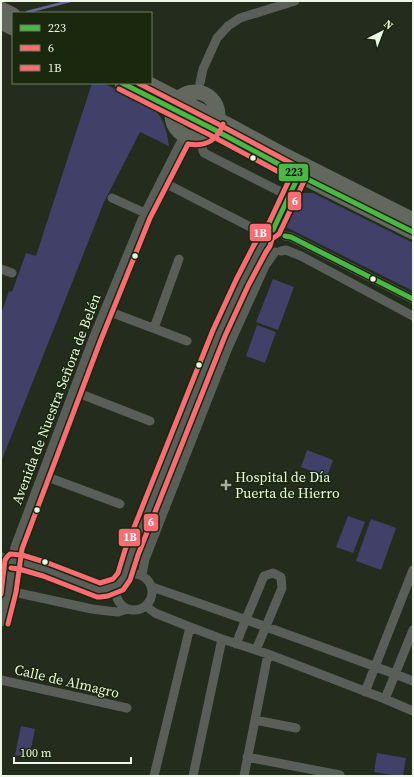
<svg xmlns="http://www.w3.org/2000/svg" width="414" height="777" viewBox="0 0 414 777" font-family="'Source Serif 4',serif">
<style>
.green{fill:#414068}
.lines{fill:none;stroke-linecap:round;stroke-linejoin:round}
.stream{stroke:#666698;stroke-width:2.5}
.street{stroke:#5a5e58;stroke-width:9}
.primary{stroke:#62685e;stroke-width:15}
.bus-1-casing{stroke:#1a280d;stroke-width:8}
.bus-2-casing{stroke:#1a280d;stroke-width:8}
.bus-3-casing{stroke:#1a280d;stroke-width:8}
.bus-1{stroke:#4ab747;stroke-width:5}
.bus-2{stroke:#fc6c72;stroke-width:5}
.bus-3{stroke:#fc6c72;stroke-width:5}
.bus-dot{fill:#ecf6e5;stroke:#1a280d;stroke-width:1.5}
.poi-dot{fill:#a6af9f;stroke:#1a280d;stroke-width:1.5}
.labels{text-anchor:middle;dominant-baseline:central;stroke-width:3;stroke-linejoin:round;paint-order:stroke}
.street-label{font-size:14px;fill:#ecf6e5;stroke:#1a280d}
.poi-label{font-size:14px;fill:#ecf6e5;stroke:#1a280d;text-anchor:start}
.line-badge{stroke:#1a280d;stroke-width:1.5}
.badge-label{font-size:11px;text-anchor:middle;font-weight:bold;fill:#fff}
.pale-badge-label{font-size:11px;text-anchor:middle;font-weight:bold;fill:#111}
</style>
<rect width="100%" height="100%" fill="#242c1d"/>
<path class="green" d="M 92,83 L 103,83 L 153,108 C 164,118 167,132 169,146 L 140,132 L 104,202 L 1,462 L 1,314 L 9,291 L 12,292 L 26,253 L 36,256 Z
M 302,193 L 313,193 L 413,243 L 413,291 L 282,225 Z
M 273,279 L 294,287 L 278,330 L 256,322 Z
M 257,325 L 276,332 L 265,363 L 246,356 Z
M 307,450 L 333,460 L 327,477 L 301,467 Z
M 348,516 L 365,522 L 353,553 L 336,547 Z
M 371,519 L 396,528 L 381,570 L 356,561 Z
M 21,726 L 35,729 L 29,758 L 15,755 Z
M 377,753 L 406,758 L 403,776 L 398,776 L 374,772 Z"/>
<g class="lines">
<path class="stream" d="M 27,12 L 70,1"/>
<path class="street" d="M 200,83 L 203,69 L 217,38 L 228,26 L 240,18 L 295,1
M 199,138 L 204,153 L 277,190 L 289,195
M 161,181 L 266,235
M 112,198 L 145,213
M 273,230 L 299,175 L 296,172
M 285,236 L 291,237 L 413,299
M 281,251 L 286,250 L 301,256 L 413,316
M 1,269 L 12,273
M 105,310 L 187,341
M 154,328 L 179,259
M 73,391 L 150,421
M 42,475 L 120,504
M 1,557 L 12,561 L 20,562 L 45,569 L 59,575 L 99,590 L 106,589 L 118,585
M116 592a18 18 0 1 1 36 0a18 18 0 1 1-36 0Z
M 142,575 L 145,559 L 227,350 L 265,266 L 275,252
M 124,577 L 131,553 L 219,333 L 242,283 L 260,248 L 264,243
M 152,587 C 239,617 327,648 413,681
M 9,591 L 92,609 L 108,611 L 118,612 L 128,609
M 146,606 L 155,613 L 190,627 L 222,639 L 268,654 L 385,699 L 413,711
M 1,622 L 9,591 L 15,547 L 93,339 L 144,215 L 184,136
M 236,644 L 246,619 L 264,576 L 273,573 L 281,577 L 282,588 L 256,650
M 1,680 L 127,708
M 365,692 L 413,570
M 385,699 L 413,630
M 255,720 L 296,728
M 247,757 L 340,775
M 154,776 L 190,627
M 193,776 L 222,639
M 244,776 L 268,654"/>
<path class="primary" d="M 1,9 L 13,15
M 1,22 L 13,28
M 122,83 L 213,129 L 299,175 L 413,232
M 147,83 L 232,127 L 284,155 L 413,220
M172 115a23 23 0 1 1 46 0a23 23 0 1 1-46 0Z"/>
<defs>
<path id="bus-1" d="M 122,83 L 213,129 L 299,175 L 413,232
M 273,230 L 299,175
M 285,236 L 291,237 L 413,299"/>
<path id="bus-2" d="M 11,568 L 19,569 L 43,576 L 97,597 L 100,597 L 108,596 L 123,590 L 130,580 L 138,555 L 225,336 L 248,286 L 266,252 L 270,246 L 272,239 L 279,234 L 306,177 L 306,172 L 302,169 L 216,123 L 138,83
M 8,624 L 16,592 L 22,549 L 100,342 L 150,218 L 188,144 C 206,147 217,141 223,124"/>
<path id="bus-3" d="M 1,594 L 5,560 L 7,557 L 10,554 L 22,555 L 48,563 L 100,583 L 113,579 L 118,573 L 125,550 L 213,330 L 236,280 L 254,245 C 260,237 258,230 268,225 L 290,178 L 210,135 L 119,89"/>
</defs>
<use href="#bus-1" class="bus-1-casing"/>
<use href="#bus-2" class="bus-2-casing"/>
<use href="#bus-3" class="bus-3-casing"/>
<use href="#bus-1" class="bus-1"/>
<use href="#bus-2" class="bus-2"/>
<use href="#bus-3" class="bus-3"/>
</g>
<g class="bus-dot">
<circle cx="253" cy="158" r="3.5"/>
<circle cx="135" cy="256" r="3.5"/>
<circle cx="373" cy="279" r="3.5"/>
<circle cx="199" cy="365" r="3.5"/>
<circle cx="37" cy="510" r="3.5"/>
<circle cx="45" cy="562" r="3.5"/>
</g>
<path class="poi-dot" d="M224 479h4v4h4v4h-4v4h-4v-4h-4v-4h4z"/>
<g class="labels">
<g class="street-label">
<text transform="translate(56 399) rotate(-69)">Avenida de Nuestra Señora de Belén</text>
<text transform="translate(67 681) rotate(13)">Calle de Almagro</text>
</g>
<g class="poi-label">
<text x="235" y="477">Hospital de Día<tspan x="235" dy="16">Puerta de Hierro</tspan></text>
</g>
</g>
<g class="line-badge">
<rect x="278" y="163" width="31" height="19" rx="4" fill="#4ab747"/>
<rect x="287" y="191" width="15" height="20" rx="4" fill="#fc6c72"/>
<rect x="249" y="223" width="23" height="19" rx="4" fill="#fc6c72"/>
<rect x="143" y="513" width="16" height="19" rx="4" fill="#fc6c72"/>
<rect x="118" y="528" width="23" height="19" rx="4" fill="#fc6c72"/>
</g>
<g class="badge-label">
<text x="295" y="205">6</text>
<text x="260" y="237">1B</text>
<text x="151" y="526">6</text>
<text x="130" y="541">1B</text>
</g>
<g class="pale-badge-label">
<text x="294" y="176">223</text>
</g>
<rect width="414" height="777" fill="none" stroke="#ecf6e5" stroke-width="4"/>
<rect x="12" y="12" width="140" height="72" fill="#1a280d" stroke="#6e7a63"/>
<rect x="20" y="25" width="20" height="6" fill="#4ab747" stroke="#6e7a63"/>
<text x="48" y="32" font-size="12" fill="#ecf6e5">223</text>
<rect x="20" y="45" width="20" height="6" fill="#fc6c72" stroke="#6e7a63"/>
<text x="48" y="52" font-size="12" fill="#ecf6e5">6</text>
<rect x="20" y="65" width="20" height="6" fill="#fc6c72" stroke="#6e7a63"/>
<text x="48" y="72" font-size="12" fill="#ecf6e5">1B</text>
<g transform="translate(382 32) rotate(42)" stroke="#1a280d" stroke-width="3" paint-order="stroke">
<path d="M0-3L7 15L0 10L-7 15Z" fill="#ecf6e5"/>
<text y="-6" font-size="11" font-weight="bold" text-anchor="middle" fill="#ecf6e5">N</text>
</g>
<path d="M14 757v6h117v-6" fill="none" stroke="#ecf6e5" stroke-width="2"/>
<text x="20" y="757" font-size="12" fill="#ecf6e5" stroke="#1a280d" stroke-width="3" paint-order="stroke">100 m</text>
</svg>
